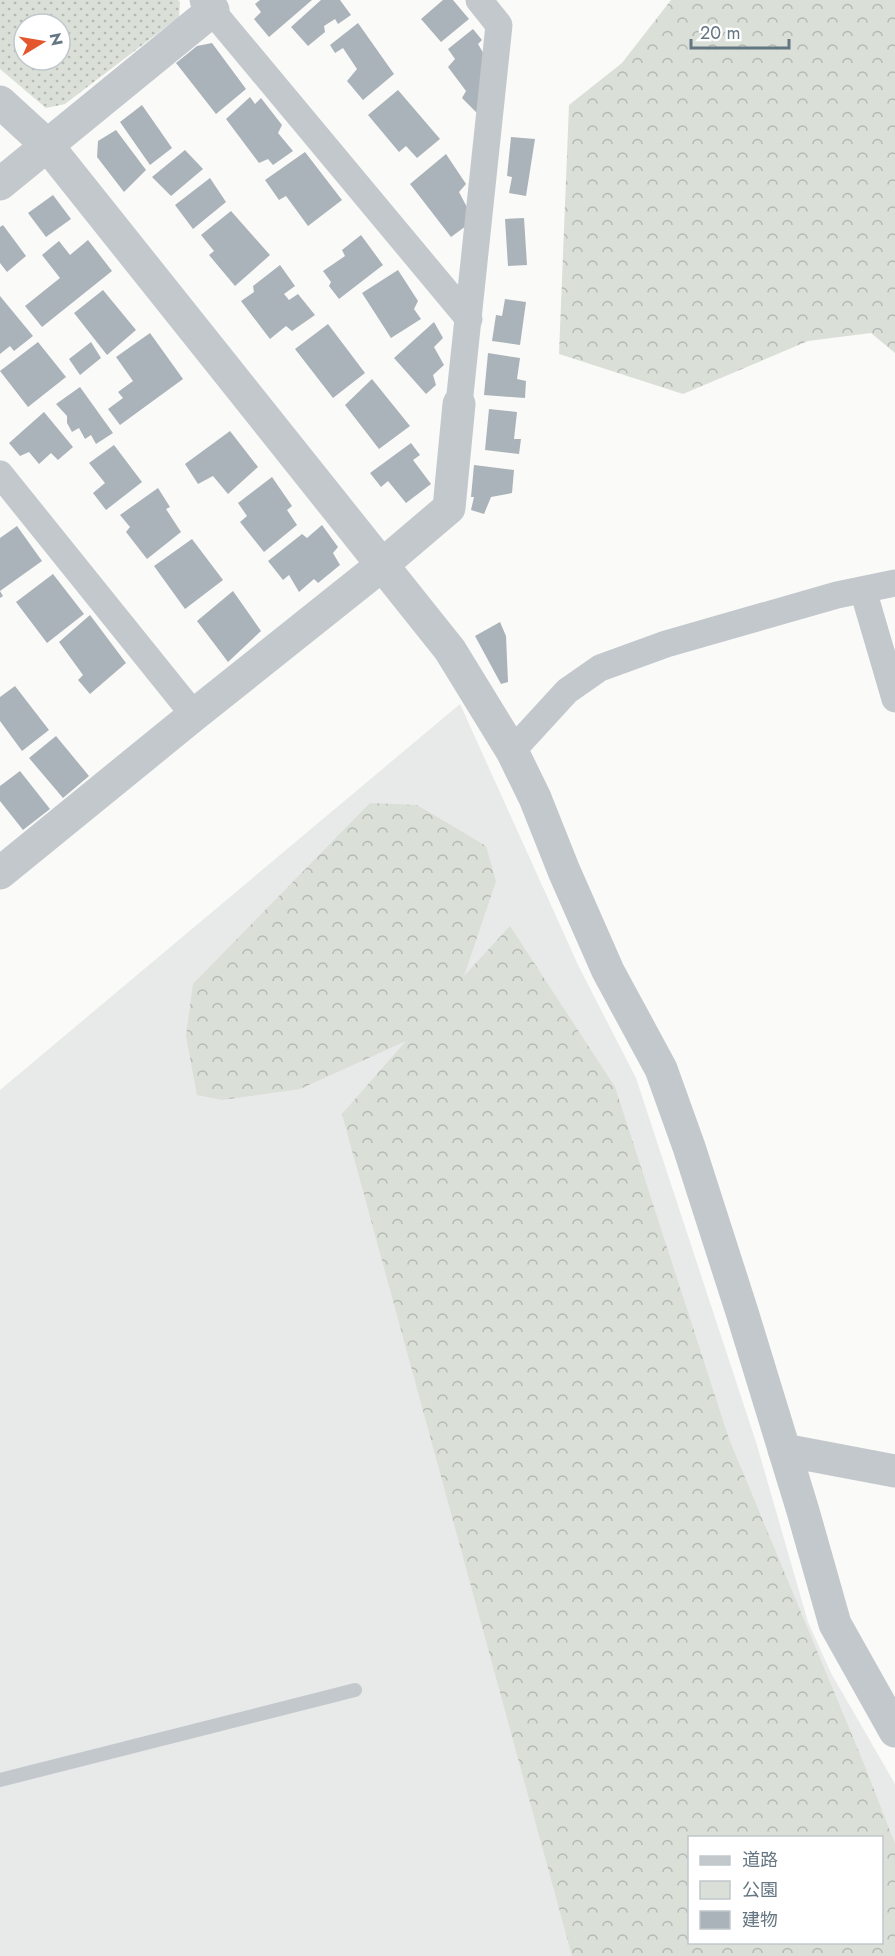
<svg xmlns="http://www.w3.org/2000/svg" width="895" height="1956" viewBox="0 0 895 1956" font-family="Jost,'Noto Sans JP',sans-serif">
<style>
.built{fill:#e8e9e9;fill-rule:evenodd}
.green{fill:url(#green-dots);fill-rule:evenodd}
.forest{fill:url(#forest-crowns);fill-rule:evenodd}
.building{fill:#aab3b9}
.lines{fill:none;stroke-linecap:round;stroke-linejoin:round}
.service{stroke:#c3c8cc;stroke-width:14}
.minor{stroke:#c3c8cc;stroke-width:27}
.tertiary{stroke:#c3c8cc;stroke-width:33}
</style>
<defs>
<pattern id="green-dots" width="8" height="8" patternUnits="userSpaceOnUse" patternTransform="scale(1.5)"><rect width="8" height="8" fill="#dadfd7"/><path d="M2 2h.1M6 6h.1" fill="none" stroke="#b4b9b4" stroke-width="1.8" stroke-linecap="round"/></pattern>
<pattern id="forest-crowns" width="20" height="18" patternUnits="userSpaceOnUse" patternTransform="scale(1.5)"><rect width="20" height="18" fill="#dadfd7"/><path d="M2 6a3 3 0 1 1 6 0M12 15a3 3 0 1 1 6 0" fill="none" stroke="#b4b9b4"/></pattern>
</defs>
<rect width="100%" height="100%" fill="#fafaf8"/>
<path class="built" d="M 460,704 L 579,967 L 636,1078 L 756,1442 L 808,1622 L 831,1673 L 895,1784 L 895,1956 L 0,1956 L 0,1090 ZM 690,1838 L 882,1838 L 882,1942 L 690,1942 Z"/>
<path class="green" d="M 0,0 L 178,0 L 180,2 L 179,17 L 65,104 L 46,108 L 0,69 ZM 24,24 L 60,24 L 60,60 L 24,60 Z"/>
<path class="forest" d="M 671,0 L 895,0 L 895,353 L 871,333 L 808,341 L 683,394 L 559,354 L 569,105 L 622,63 Z
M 370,803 L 417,805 L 486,846 L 496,881 L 464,976 L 510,926 L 615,1087 L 729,1439 L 864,1764 L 895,1844 L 895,1956 L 572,1956 L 342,1114 L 406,1041 L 300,1089 L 222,1100 L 197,1095 L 186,1036 L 193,984 ZM 690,1838 L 882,1838 L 882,1942 L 690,1942 Z"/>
<path class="building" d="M 260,0 L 312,0 L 269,37 L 254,19 L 261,12 L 255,4 Z
M 321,0 L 340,0 L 351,15 L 338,24 L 335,19 L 324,26 L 325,32 L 308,46 L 291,27 Z
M 443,0 L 453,0 L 469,19 L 441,42 L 421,19 Z
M 358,23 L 394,74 L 363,100 L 347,81 L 357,69 L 343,48 L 335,53 L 330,45 Z
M 473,29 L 482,40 L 478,44 L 485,56 L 483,107 L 476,112 L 462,98 L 466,91 L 448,67 L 455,59 L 448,49 Z
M 212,43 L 246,89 L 216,114 L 176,63 L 197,46 Z
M 398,90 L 440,139 L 417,158 L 406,146 L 399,152 L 368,115 Z
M 250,97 L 255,104 L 261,98 L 282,125 L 278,133 L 293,151 L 273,165 L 268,159 L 259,163 L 226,119 Z
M 142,105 L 172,148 L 150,165 L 120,122 Z
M 116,130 L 146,170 L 124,192 L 97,157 L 98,141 Z
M 511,137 L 535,139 L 526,196 L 509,193 L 512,177 L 507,176 Z
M 185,150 L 203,169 L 171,196 L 152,177 Z
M 305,152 L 342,200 L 308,226 L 286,196 L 279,200 L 265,180 Z
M 446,154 L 466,184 L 459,192 L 470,213 L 466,226 L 451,237 L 410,184 Z
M 210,178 L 226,202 L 193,229 L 175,205 Z
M 53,195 L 71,219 L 46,237 L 28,213 Z
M 231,211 L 270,255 L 235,286 L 209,255 L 214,251 L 201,235 Z
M 524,218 L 527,265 L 508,266 L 505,219 Z
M 3,225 L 26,256 L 7,272 L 0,263 L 0,227 Z
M 361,235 L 383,265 L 339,299 L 329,286 L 331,282 L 323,271 L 345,256 L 342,250 Z
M 88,240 L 112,271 L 42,327 L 25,306 L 60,278 L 42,255 L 59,241 L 70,255 Z
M 280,265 L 295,286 L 284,294 L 289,300 L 298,294 L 315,315 L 292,331 L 286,326 L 270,339 L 241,301 L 254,292 L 253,286 Z
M 398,270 L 418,301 L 414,309 L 421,319 L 391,338 L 362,293 Z
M 103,290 L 136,330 L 107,355 L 74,313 Z
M 0,296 L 33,336 L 14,351 L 10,346 L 0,354 Z
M 505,299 L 526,302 L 520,345 L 492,341 L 496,315 L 502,316 Z
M 434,322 L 443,338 L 434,347 L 444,365 L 433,375 L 436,385 L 426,394 L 394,358 Z
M 328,324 L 365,373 L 333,398 L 295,349 Z
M 150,333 L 183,379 L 120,425 L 108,409 L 123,398 L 118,392 L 133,381 L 116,357 Z
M 38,342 L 66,377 L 28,407 L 0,371 Z
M 91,342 L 101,358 L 80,375 L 69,359 Z
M 488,353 L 520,358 L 517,379 L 526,381 L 525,398 L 484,395 Z
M 372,379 L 410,426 L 379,449 L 345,405 Z
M 80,387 L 113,433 L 96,444 L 91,435 L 85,439 L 79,428 L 72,432 L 67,423 L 67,416 L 56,404 Z
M 489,409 L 517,412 L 514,439 L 521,439 L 519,454 L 485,450 Z
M 44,412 L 73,447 L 58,460 L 51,453 L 39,464 L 29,452 L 20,456 L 9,443 Z
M 230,431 L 258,467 L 228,494 L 213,476 L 198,484 L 185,464 Z
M 411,443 L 420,455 L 413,460 L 431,484 L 406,503 L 388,481 L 381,487 L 370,473 Z
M 114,445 L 142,482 L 106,510 L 93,493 L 105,483 L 89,463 Z
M 474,465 L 514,470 L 512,493 L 491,497 L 484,514 L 471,510 L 474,497 L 471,497 Z
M 272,477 L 292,506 L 287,510 L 297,525 L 264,552 L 240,522 L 247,516 L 238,503 Z
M 158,488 L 170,507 L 166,509 L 181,532 L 147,559 L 126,532 L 130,527 L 120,515 Z
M 322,525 L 338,547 L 333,553 L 340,565 L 318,583 L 314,579 L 299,592 L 289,575 L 283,580 L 268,561 L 302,534 L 307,538 Z
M 17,526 L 42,561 L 0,591 L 3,596 L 0,598 L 0,538 Z
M 192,539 L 223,580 L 185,609 L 154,566 Z
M 53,574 L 84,614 L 47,643 L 16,602 Z
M 233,591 L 261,631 L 228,662 L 197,621 Z
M 90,615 L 126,663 L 90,694 L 78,680 L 83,675 L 59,642 Z
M 500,622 L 506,636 L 508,682 L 501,684 L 475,636 Z
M 15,686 L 49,730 L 22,751 L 0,721 L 0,697 Z
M 56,736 L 89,776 L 63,798 L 29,758 Z
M 20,771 L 50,809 L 23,830 L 0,801 L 0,786 Z"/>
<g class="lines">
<path class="service" d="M 0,1780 L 355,1690"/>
<path class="minor" d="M 203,0 L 469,319
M 459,404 L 499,25 L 479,0
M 0,474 L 194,715
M 863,590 L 895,699
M 512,751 L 567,691 L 600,668 L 666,644 L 837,595 L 895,583"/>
<path class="tertiary" d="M 0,102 L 47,145 L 450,650 L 512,751 L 535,798 L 564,871 L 608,971 L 661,1069 L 689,1147 L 742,1312 L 803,1511 L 835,1624 L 895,1731
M 0,184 L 213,10
M 0,873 L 194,715 L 382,565 L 449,508 L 459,404
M 784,1450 L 895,1471"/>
</g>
<rect x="688" y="1836" width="195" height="108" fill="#ffffff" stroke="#c1c8cd" stroke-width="1.5"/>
<rect x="700" y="1856" width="30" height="9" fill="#c3c8cc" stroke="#c1c8cd" stroke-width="1.5"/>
<text x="742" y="1866" font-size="18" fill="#657683">道路</text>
<rect x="700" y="1881" width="30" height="18" fill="#dadfd7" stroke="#c1c8cd" stroke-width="1.5"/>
<text x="742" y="1896" font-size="18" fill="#657683">公園</text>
<rect x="700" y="1911" width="30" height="18" fill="#aab3b9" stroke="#c1c8cd" stroke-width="1.5"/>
<text x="742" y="1926" font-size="18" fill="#657683">建物</text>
<g transform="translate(42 42) rotate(79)"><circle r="28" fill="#ffffff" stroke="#c1c8cd" stroke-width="1.5"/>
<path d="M0-4.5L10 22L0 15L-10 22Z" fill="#e4572e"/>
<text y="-9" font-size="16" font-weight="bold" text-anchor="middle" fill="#657683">N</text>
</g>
<path d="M691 39v9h98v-9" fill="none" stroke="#657683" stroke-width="3"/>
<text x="700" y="39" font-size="18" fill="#657683" stroke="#ffffff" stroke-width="4.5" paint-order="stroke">20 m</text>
</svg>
